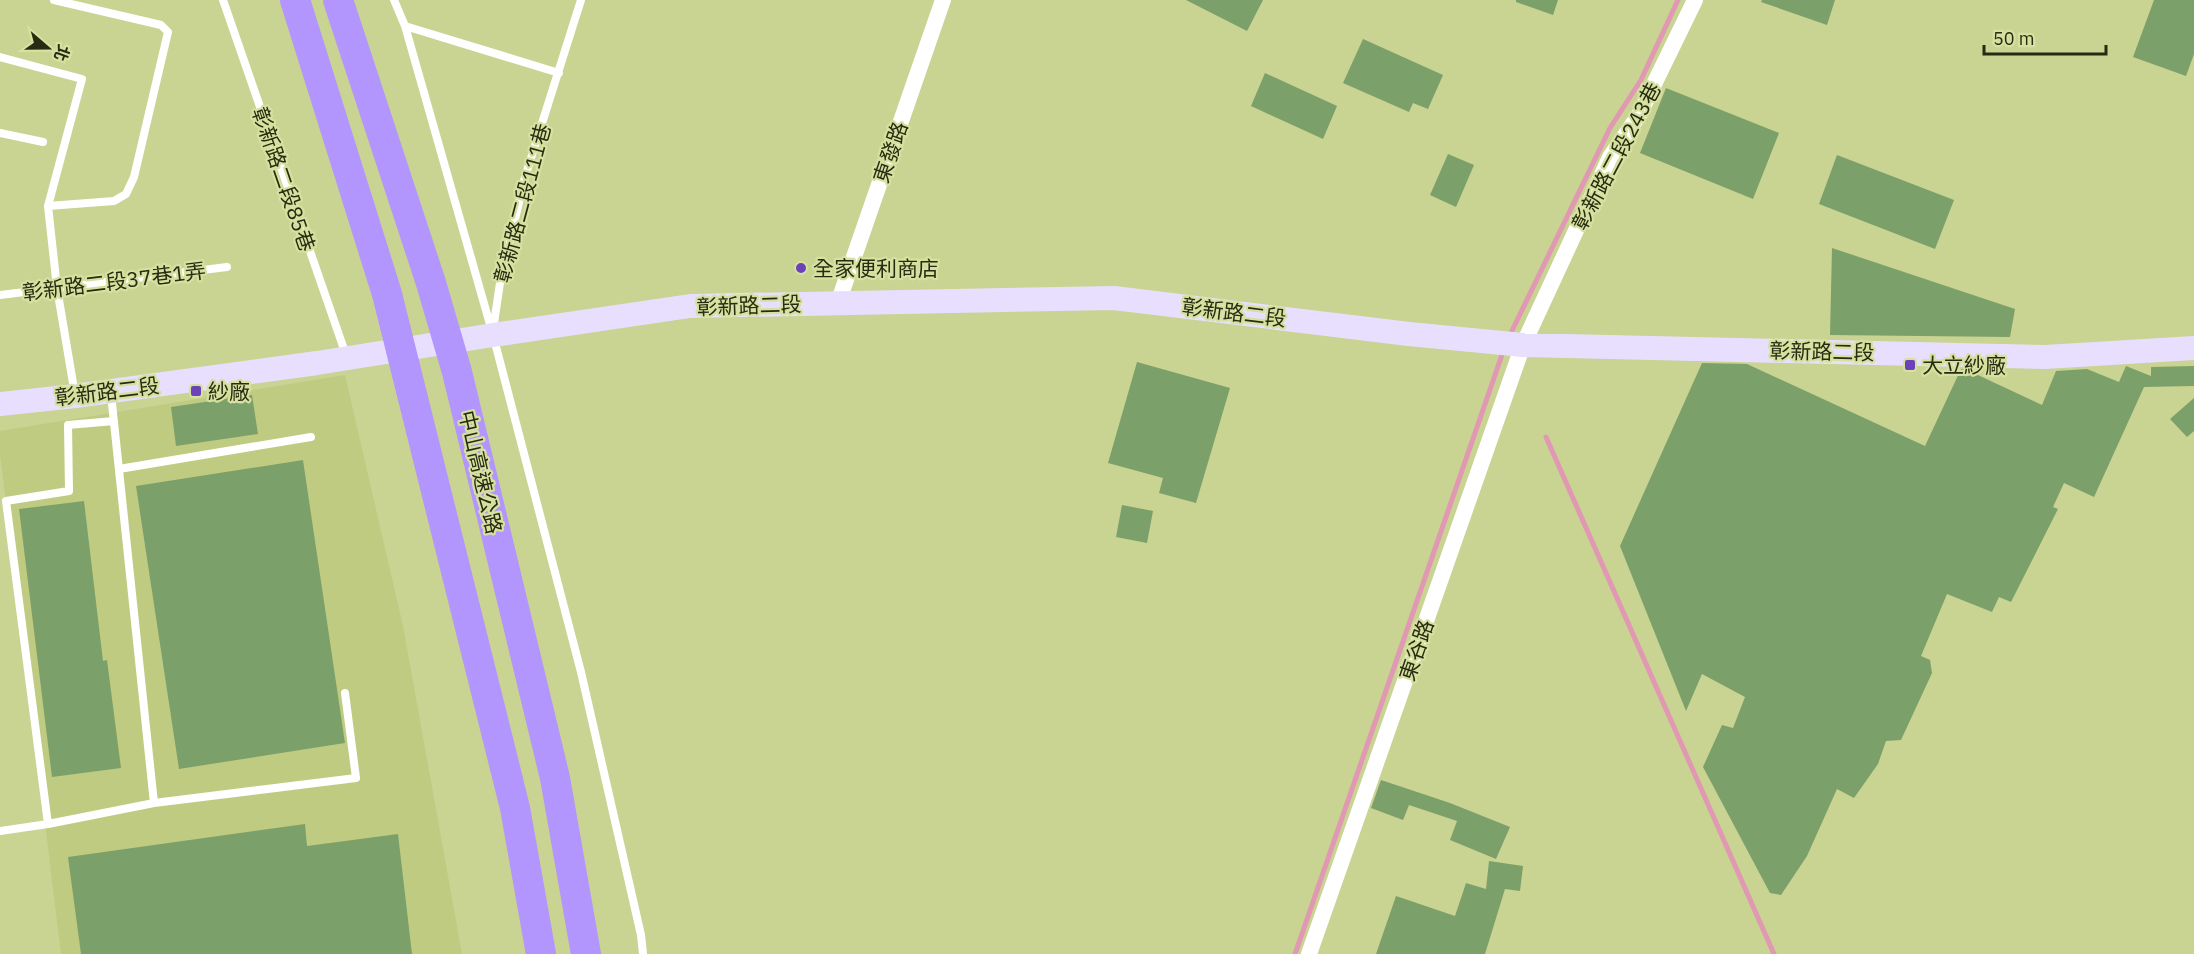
<svg xmlns="http://www.w3.org/2000/svg" width="2194" height="954" viewBox="0 0 2194 954" font-family="'IBM Plex Sans','Noto Sans TC',sans-serif">
<style>
.built{fill:#c0cb82}
.lines{fill:none;stroke-linecap:round;stroke-linejoin:round}
.stream{stroke:#e098b3;stroke-width:5}
.building{fill:#7ca06a}
.lane{stroke:#fff;stroke-width:8}
.street{stroke:#fff;stroke-width:16}
.secondary{stroke:#e8dffe;stroke-width:24}
.highway{stroke:#b295fd;stroke-width:30}
.poi-dot{fill:#6c42ba;stroke:#d6e09f;stroke-width:2}
.labels{text-anchor:middle;dominant-baseline:central;stroke-width:4.5;stroke-linejoin:round;paint-order:stroke}
.street-label{font-size:21px;fill:#272b11;stroke:#d6e09f}
.poi-label{font-size:21px;fill:#272b11;stroke:#d6e09f;text-anchor:start}
</style>
<rect width="100%" height="100%" fill="#c9d392"/>
<path class="built" d="M 345,375 L 403,626 L 462,954 L 61,954 L 0,454 L 0,431 Z"/>
<g class="lines">
<path class="stream" d="M 1509,337 L 1610,128 L 1641,80 L 1678,0
M 1546,437 L 1774,954
M 1295,954 L 1504,349"/>
</g>
<path class="building" d="M 1186,0 L 1263,0 L 1247,31 Z
M 1516,0 L 1558,0 L 1553,15 L 1516,2 Z
M 1762,0 L 1835,0 L 1827,25 L 1761,2 Z
M 2154,0 L 2194,0 L 2194,54 L 2186,76 L 2133,57 Z
M 1363,39 L 1443,75 L 1428,109 L 1413,103 L 1409,112 L 1343,83 Z
M 1265,73 L 1337,106 L 1323,139 L 1251,106 Z
M 1666,88 L 1779,133 L 1753,199 L 1640,153 Z
M 1448,154 L 1474,165 L 1456,207 L 1430,195 Z
M 1837,155 L 1954,200 L 1935,249 L 1819,204 Z
M 1832,248 L 2015,309 L 2010,337 L 1830,335 Z
M 1137,362 L 1230,388 L 1196,503 L 1159,493 L 1163,478 L 1108,463 Z
M 1702,363 L 1747,364 L 1925,446 L 1961,369 L 1965,369 L 2042,405 L 2056,371 L 2087,369 L 2119,382 L 2126,366 L 2151,376 L 2151,367 L 2194,366 L 2194,386 L 2144,387 L 2094,497 L 2064,483 L 2053,507 L 2058,509 L 2011,602 L 1999,597 L 1992,612 L 1947,594 L 1921,656 L 1930,660 L 1932,673 L 1901,740 L 1886,741 L 1878,764 L 1854,798 L 1837,789 L 1807,856 L 1781,895 L 1770,893 L 1703,767 L 1722,725 L 1733,728 L 1745,697 L 1702,674 L 1686,711 L 1620,546 Z
M 252,395 L 258,434 L 176,446 L 171,407 Z
M 2194,398 L 2194,431 L 2187,437 L 2170,419 Z
M 303,460 L 345,743 L 179,769 L 136,486 Z
M 84,501 L 103,661 L 107,660 L 121,768 L 52,777 L 19,509 Z
M 1122,505 L 1153,511 L 1147,543 L 1116,537 Z
M 1381,780 L 1450,803 L 1510,827 L 1496,859 L 1450,840 L 1457,821 L 1409,805 L 1403,820 L 1371,808 Z
M 305,824 L 307,846 L 398,834 L 412,954 L 81,954 L 68,857 Z
M 1489,861 L 1523,866 L 1520,891 L 1505,889 L 1485,954 L 1376,954 L 1396,896 L 1455,916 L 1466,883 L 1486,889 Z"/>
<g class="lines">
<path class="lane" d="M 223,0 L 346,355
M 394,0 L 405,26 L 493,335 L 581,672 L 641,935 L 643,954
M 405,26 L 559,73
M 0,57 L 82,79 L 48,206 L 57,288 L 75,395
M 0,133 L 43,142
M 48,206 L 114,201 L 126,194 L 134,177 L 168,32 L 161,25 L 54,0
M 0,295 L 227,267
M 493,330 L 500,283 L 525,177 L 581,0
M 111,394 L 154,803
M 119,469 L 311,437
M 48,824 L 154,803 L 356,778 L 345,693
M 0,831 L 48,824 L 6,501 L 69,491 L 68,425 L 114,421"/>
<path class="street" d="M 838,303 L 943,0
M 1309,954 L 1523,345 L 1610,157 L 1639,115 L 1695,0"/>
<path class="secondary" d="M 0,404 L 75,396 L 317,363 L 493,335 L 690,306 L 1114,298 L 1409,334 L 1523,345 L 2045,357 L 2194,348"/>
<path class="highway" d="M 295,0 L 387,294 L 515,808 L 541,954
M 338,0 L 431,283 L 457,372 L 555,778 L 586,954"/>
</g>
<g class="poi-dot">
<circle cx="801" cy="268" r="6"/>
<rect x="1904" y="359" width="12" height="12" rx="3"/>
<rect x="190" y="385" width="12" height="12" rx="3"/>
</g>
<g class="labels">
<g class="street-label">
<text transform="translate(890 152) rotate(-71)">東發路</text>
<text transform="translate(1616 156) rotate(-62)">彰新路二段243巷</text>
<text transform="translate(284 179) rotate(71)">彰新路二段85巷</text>
<text transform="translate(522 203) rotate(-75)">彰新路二段111巷</text>
<text transform="translate(114 281) rotate(-7)">彰新路二段37巷1弄</text>
<text transform="translate(749 305) rotate(-2)">彰新路二段</text>
<text transform="translate(1234 312) rotate(7)">彰新路二段</text>
<text transform="translate(1822 351) rotate(1)">彰新路二段</text>
<text transform="translate(107 391) rotate(-7)">彰新路二段</text>
<text transform="translate(481 472) rotate(77)">中山高速公路</text>
<text transform="translate(1416 650) rotate(-71)">東谷路</text>
</g>
<g class="poi-label">
<text x="813" y="268">全家便利商店</text>
<text x="1922" y="365">大立紗廠</text>
<text x="208" y="391">紗廠</text>
</g>
</g>
<g transform="translate(48 48) rotate(110)" stroke="#d6e09f" stroke-width="4.5" paint-order="stroke">
<path d="M0-4.5L10 22L0 15L-10 22Z" fill="#272b11"/>
<text y="-9" font-size="16" font-weight="bold" text-anchor="middle" fill="#272b11">北</text>
</g>
<path d="M1984 45v9h122v-9" fill="none" stroke="#272b11" stroke-width="3"/>
<text x="1993" y="45" font-size="18" fill="#272b11" stroke="#d6e09f" stroke-width="4.5" paint-order="stroke">50 m</text>
</svg>
